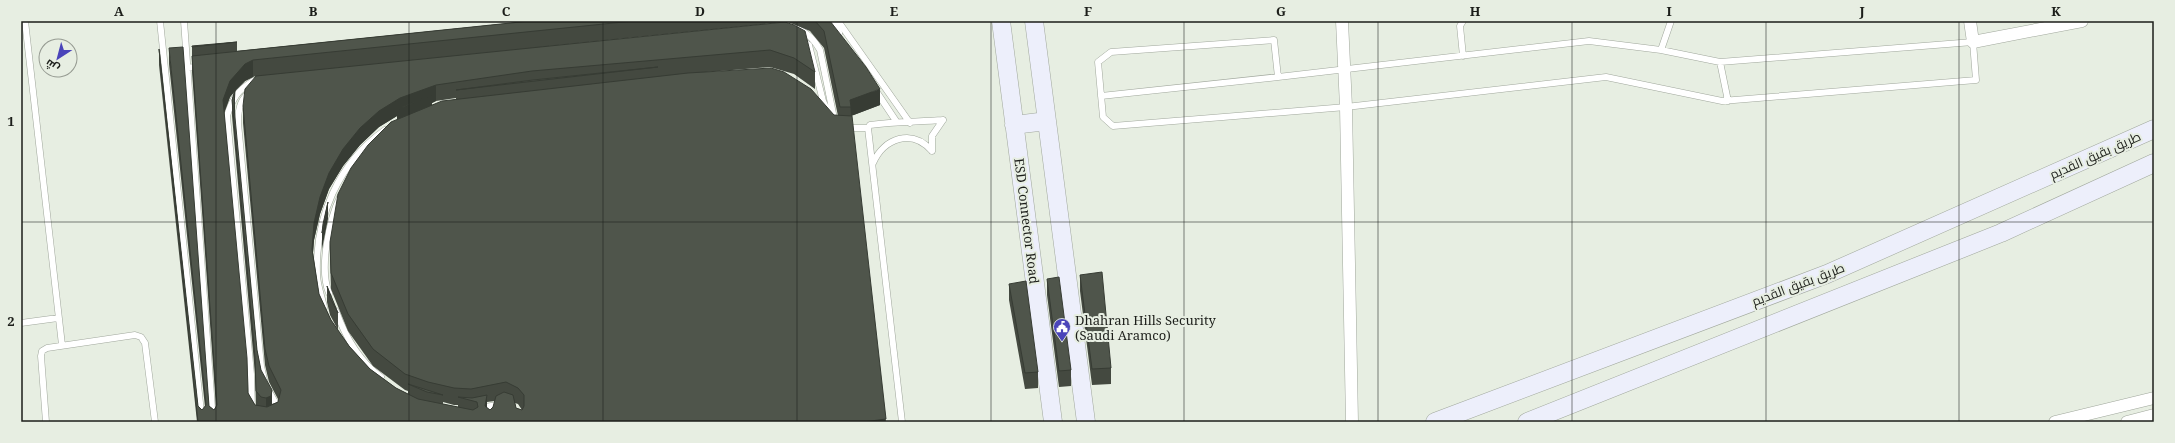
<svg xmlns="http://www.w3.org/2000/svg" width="2175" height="443" viewBox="0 0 2175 443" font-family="'Noto Serif',Cairo,serif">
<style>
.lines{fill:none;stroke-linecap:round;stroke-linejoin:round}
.lane-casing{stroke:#a0a79c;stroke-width:7}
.street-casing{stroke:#a0a79c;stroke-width:13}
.secondary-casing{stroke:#a0a79c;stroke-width:19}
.lane{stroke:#fff;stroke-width:6}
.street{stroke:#fff;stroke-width:12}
.secondary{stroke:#edeffb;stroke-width:18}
.wall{fill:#444940;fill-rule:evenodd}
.shaded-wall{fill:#373c34}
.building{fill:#4f554b;stroke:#373c34}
.grid{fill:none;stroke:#1c1e1a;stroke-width:1;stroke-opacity:0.55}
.labels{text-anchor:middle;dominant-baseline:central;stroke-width:4;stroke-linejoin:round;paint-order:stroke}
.street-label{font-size:13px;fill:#1c1e1a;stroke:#e7eee2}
.poi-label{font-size:13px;fill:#1c1e1a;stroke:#e7eee2;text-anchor:start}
.neatline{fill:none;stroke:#1c1e1a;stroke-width:1.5}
.grid-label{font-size:13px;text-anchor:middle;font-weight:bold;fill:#1c1e1a}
</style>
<rect width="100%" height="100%" fill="#e7eee2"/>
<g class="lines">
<defs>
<path id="lane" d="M 25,21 L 62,345
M 160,21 L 202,422
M 184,21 L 213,422
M 831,21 L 839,33
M 838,21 L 910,123
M 1463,21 L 1460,26 L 1463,56
M 788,26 C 804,30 812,36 820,50 L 836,128 L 823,101 L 809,45 L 796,37 L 785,34 L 254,88 C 241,98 238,107 238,123 L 261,366 L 265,384 L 277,406 L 275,415 L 267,419 L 258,418 L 252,409 L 251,374 L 227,116 C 232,99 238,90 253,81 Z
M 1274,40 L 1278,77 L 1589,41 L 1661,50 L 1720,62 L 1973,42 L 1976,80 L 1722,101 L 1606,77 L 1346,107 L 1113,126 L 1103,117 L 1098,62 L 1111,52 Z
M 1661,50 L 1671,21
M 1720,62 L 1728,101
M 188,68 L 200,66
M 876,91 L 896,121
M 1101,96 L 1278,77
M 846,128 L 868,128
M 932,151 L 932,136 L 943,120
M 873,163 C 884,138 912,128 932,151
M 329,293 C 319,269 329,220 340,197
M 324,307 C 322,297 317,285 317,274 C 315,218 338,163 385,130
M 336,311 C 345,336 359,361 381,377
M 21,323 L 58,318
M 480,408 L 497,405
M 46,422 L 41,356 L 42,351 L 47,348 L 135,335 L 141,337 L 145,343 L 155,422
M 902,422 L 868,128 L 870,125 C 895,121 918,122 943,120"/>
<path id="street" d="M 1342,21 L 1346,107 L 1352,422
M 1970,21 L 1973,42 L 2082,21
M 2055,422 L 2154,398
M 2127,422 L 2154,415"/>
<path id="secondary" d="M 1001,21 L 1053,422
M 1034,21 L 1086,422
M 1014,125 L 1047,121
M 1435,422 L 1827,274 L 2154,129
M 1527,422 L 2001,233 L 2154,163"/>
</defs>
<use href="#lane" class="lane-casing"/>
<use href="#street" class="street-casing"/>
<use href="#secondary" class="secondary-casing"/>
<use href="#lane" class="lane"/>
<use href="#street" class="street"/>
<use href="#secondary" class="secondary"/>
</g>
<path class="wall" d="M 530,21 L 830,21 L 880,105 L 851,116 L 886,422 L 197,422 L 159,65 L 159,49 L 198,406 L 202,410 L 205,407 L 169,64 L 169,48 L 209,406 L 214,410 L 216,407 L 192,72 L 192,46 L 237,42 L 237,51 ZM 785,22 L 519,49 L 788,22 L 810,31 L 824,48 L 838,116 L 834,115 L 707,72 L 770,67 L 794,74 L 815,89 L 815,72 ZM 256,76 L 243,106 L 243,123 L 265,365 L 269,382 L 279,401 L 278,402 L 272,404 L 261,370 L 257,350 L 234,116 L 235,106 L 235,91 L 245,81 L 253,77 ZM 234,92 L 232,100 L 232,116 L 255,374 L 256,405 L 255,405 L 248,393 L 224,113 L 230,97 ZM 456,98 L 456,99 L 432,105 L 432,103 L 436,101 ZM 397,116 L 397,120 L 330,242 L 330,258 L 331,289 L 348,331 L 373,366 L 405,390 L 408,391 L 408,394 L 396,388 L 370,369 L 349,346 L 331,320 L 319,294 L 313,253 L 314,240 L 320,214 L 329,189 L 343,166 L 360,145 L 379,127 ZM 495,401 L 493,407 L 490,410 L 487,408 L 487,402 ZM 443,402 L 454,405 L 458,405 L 458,407 L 443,404 ZM 515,403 L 518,404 L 522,410 L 516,408 Z
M 1080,275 L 1111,368 L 1111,384 L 1092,385 L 1080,291 Z
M 1047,279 L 1071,370 L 1071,386 L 1059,387 L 1047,295 Z
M 1009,284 L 1038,372 L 1038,388 L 1025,389 L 1009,300 Z
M 327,286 L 338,313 L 338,330 L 330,315 L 327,302 Z"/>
<path class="shaded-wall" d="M 253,60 L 253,77 L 245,81 L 235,91 L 235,106 L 234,123 L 234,107 L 235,91 L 230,97 L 223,116 L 223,100 L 230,81 L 245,64 Z
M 436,85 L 436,101 L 432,103 L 432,112 L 397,126 L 397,116 L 379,127 L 360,145 L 343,166 L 329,189 L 320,214 L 314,240 L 312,265 L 312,249 L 314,223 L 320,197 L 329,173 L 343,149 L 360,128 L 379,111 L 400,98 Z
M 880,89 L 880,105 L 851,116 L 850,100 Z
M 328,202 L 328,219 L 322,249 L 322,233 Z
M 272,390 L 272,407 L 266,414 L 266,398 Z
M 487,395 L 487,412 L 485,406 Z"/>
<path class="building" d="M 530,21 L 633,21 L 253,60 L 245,64 L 230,81 L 223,100 L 247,358 L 248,393 L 255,405 L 267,407 L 278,402 L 281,390 L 269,366 L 265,349 L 243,106 L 245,89 L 256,76 L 785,22 L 794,25 L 805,31 L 815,72 L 794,58 L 770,50 L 532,71 L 436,85 L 400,98 L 379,111 L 360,128 L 343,149 L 329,173 L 320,197 L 314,223 L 312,249 L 319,294 L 331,320 L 349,346 L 370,369 L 396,388 L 418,399 L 473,410 L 478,407 L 477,402 L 458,397 L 472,398 L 487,395 L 485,406 L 490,410 L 493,407 L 496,396 L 504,392 L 513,395 L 516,408 L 522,410 L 524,406 L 524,395 L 518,388 L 506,382 L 471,389 L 454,388 L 428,382 L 405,374 L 373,349 L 348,314 L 331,273 L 330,242 L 338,194 L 351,168 L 368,145 L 391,122 L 442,101 L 688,73 L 771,68 L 784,72 L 811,89 L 834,115 L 852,116 L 886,419 L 863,422 L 198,422 L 159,49 L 198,406 L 202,410 L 206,405 L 169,48 L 183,47 L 209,406 L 214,410 L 217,405 L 192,56 Z
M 815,21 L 830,21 L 866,67 L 880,89 L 850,100 L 851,107 L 840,107 L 824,31 Z
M 237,42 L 192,47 L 192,46 Z
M 658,67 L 456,90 L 533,80 Z
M 235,90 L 234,107 L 257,350 L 261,370 L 272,390 L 271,396 L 266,398 L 261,397 L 256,391 L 255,357 L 232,100 Z
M 432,95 L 397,110 L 404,106 Z
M 328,202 L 322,233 L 323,224 Z
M 1102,272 L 1111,368 L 1092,369 L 1080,275 Z
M 1059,277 L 1071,370 L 1059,371 L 1047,279 Z
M 1026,281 L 1038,372 L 1025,373 L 1009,284 Z
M 327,286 L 338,313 L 330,298 Z
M 408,384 L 443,395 L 427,392 Z"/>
<path class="grid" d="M 216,21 L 216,422M 409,21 L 409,422M 603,21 L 603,422M 797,21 L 797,422M 991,21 L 991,422M 1184,21 L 1184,422M 1378,21 L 1378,422M 1572,21 L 1572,422M 1766,21 L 1766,422M 1959,21 L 1959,422M 21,222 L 2154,222"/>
<defs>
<symbol id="civic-pin" viewBox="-11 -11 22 30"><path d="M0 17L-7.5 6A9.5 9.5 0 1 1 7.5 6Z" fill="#4a44ba" stroke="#e7eee2"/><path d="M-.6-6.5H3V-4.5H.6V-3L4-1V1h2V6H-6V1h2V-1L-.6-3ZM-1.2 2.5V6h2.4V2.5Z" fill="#fff"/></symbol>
</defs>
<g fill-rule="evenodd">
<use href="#civic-pin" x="1052" y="317" width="20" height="27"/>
</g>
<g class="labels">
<g class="street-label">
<text transform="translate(2095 155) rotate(-24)">طريق بقيق القديم</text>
<text transform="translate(1027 221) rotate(83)">ESD Connector Road</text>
<text transform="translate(1798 284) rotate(-21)">طريق بقيق القديم</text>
</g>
<g class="poi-label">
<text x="1075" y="320">Dhahran Hills Security<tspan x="1075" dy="15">(Saudi Aramco)</tspan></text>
</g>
</g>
<rect width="2175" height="443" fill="none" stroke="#e7eee2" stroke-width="44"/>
<g transform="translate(58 58) rotate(216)"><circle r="19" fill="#e7eee2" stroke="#969b92"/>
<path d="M0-3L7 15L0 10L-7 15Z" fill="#4a44ba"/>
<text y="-6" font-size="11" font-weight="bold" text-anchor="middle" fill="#1c1e1a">ش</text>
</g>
<rect x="22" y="22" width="2131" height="399" class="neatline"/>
<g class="grid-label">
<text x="119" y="16">A</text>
<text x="313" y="16">B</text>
<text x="506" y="16">C</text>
<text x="700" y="16">D</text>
<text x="894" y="16">E</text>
<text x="1088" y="16">F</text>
<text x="1281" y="16">G</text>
<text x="1475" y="16">H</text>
<text x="1669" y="16">I</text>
<text x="1862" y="16">J</text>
<text x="2056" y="16">K</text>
<text x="11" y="126">1</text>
<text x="11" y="326">2</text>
</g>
</svg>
